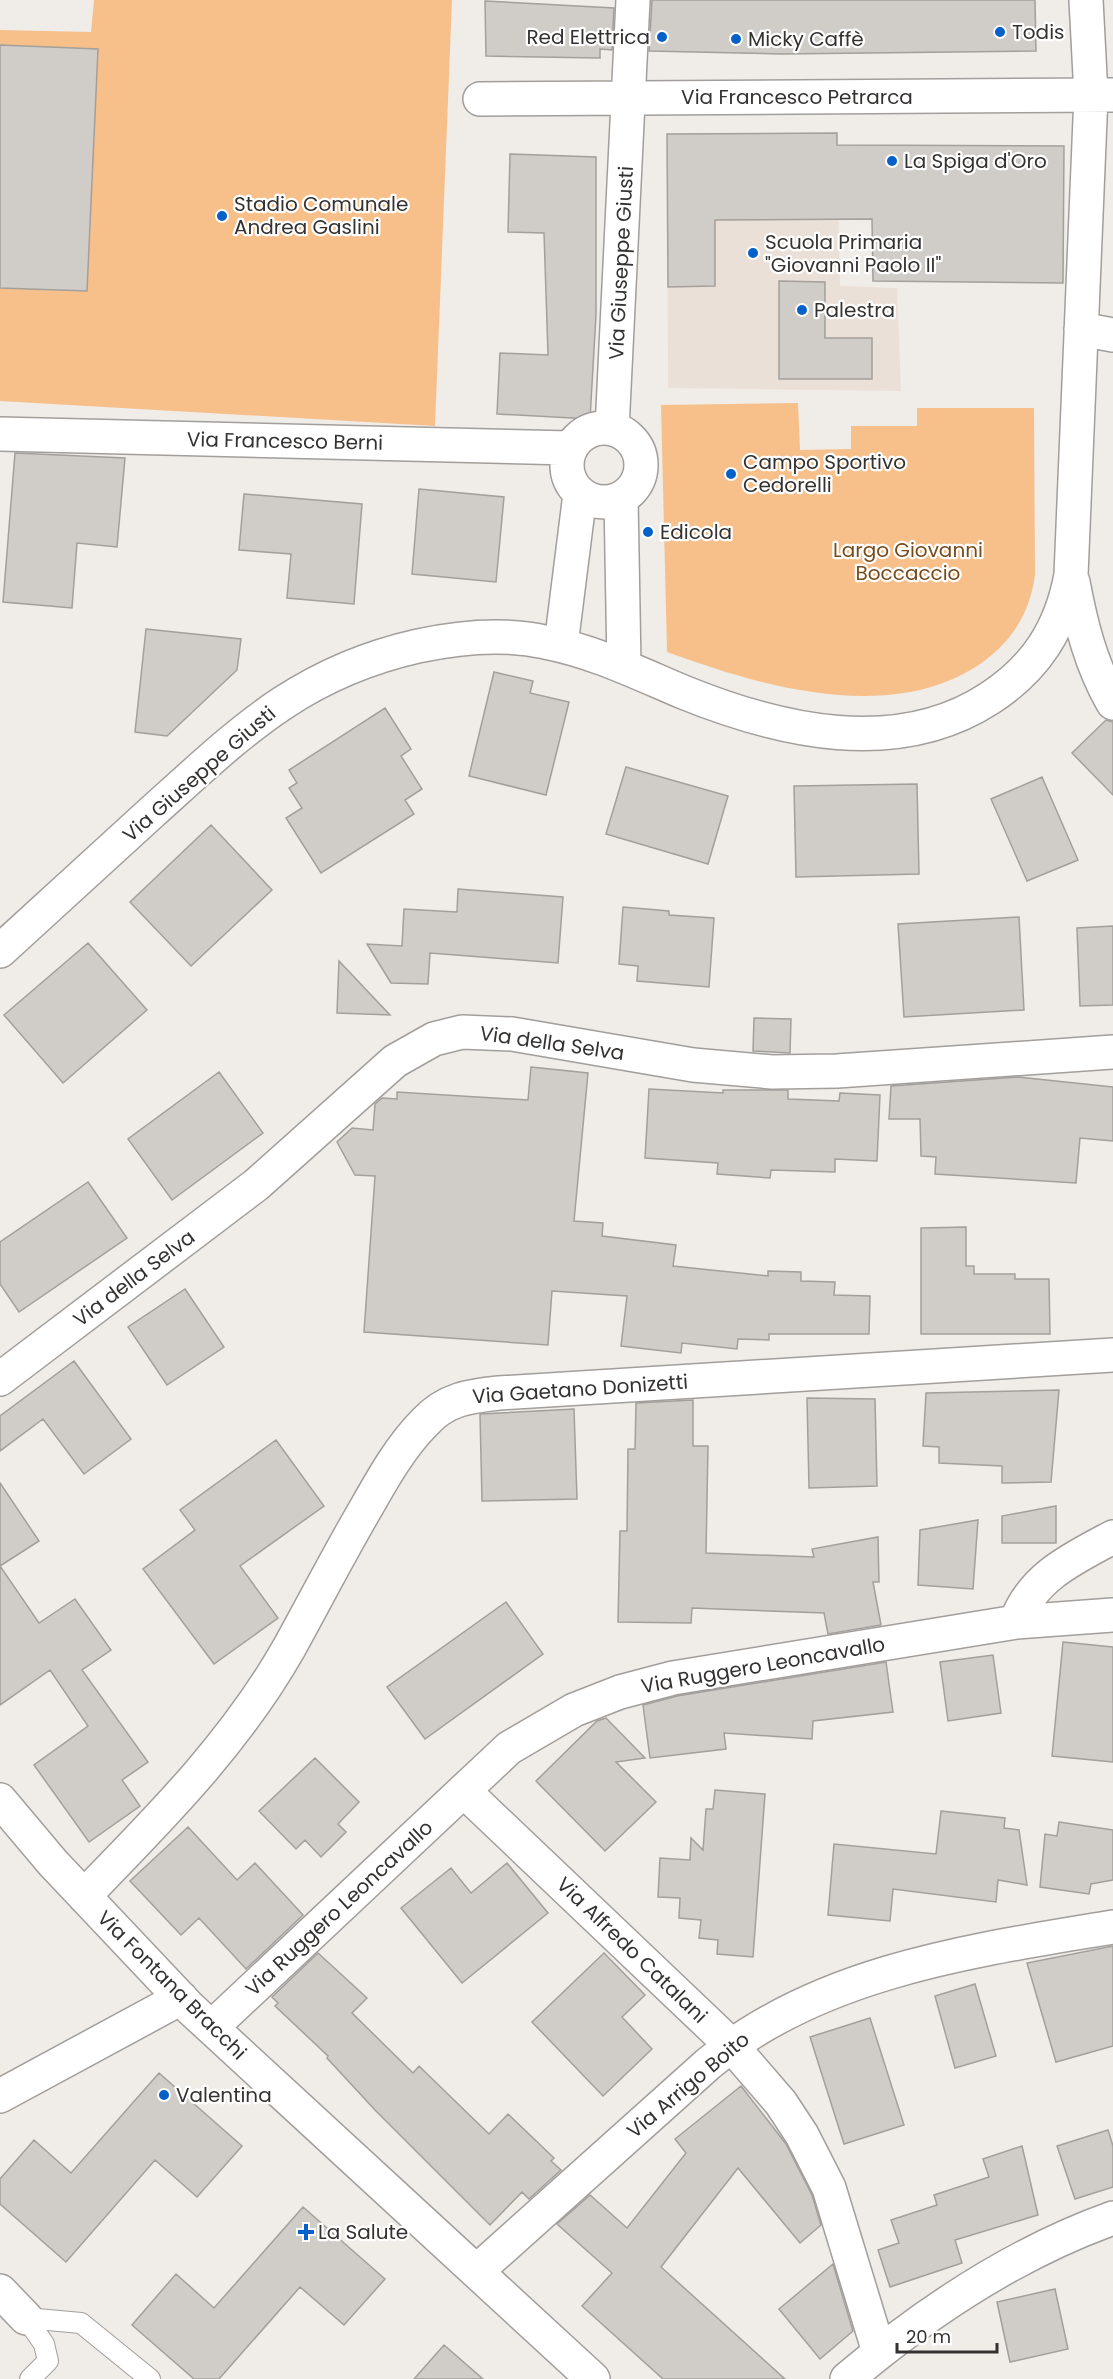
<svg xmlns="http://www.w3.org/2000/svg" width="1113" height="2379" viewBox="0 0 1113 2379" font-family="Poppins,sans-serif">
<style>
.built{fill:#ebe0d7}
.green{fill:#f7c08b}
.building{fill:#d0ccc8;stroke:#a39f9b;stroke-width:1.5}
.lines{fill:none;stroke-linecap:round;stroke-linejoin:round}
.service-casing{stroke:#a29e9b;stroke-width:22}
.minor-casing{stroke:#a29e9b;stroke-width:36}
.service{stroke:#fff;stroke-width:20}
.minor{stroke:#fff;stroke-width:33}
.poi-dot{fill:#0560c9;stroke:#fff;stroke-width:2}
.labels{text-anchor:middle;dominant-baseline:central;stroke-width:4.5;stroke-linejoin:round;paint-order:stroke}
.poi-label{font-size:20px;fill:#343231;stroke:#fff;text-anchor:start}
.street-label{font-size:20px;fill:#343231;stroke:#fff}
.park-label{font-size:20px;fill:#764c1d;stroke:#fff}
</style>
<rect width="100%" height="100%" fill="#f0ece8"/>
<path class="built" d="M 837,133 L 840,286 L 897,288 L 901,391 L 668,388 L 667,134 Z"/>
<path class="green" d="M 94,0 L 452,0 L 435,426 L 0,401 L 0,30 L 91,32 Z
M 798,403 L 800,450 L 851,449 L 851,426 L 917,426 L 917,408 L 1034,408 L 1035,575 C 1030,612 1013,640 983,662 C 893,726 760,686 667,652 L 661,405 Z"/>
<path class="building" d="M 652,0 L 1035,0 L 1036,51 L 781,54 L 649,51 Z
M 485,1 L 614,8 L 612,50 L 600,49 L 600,58 L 486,56 Z
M 0,45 L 98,49 L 87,291 L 0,288 Z
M 837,133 L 837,145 L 1064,146 L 1063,283 L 873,281 L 872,219 L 715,220 L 715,286 L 668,287 L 667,134 Z
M 510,154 L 596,157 L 596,315 L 590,419 L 497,414 L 500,353 L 548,355 L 544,233 L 508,232 Z
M 779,281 L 825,282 L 825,338 L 872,338 L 872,379 L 779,379 Z
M 15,453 L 125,458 L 117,547 L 77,543 L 72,608 L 3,602 Z
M 419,489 L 504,497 L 496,582 L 412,574 Z
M 244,494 L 362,504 L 354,604 L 287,598 L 291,554 L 239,550 Z
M 146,629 L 241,639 L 237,670 L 167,736 L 135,732 Z
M 494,672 L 533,681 L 530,693 L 569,702 L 546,795 L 469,776 Z
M 385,708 L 411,749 L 401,756 L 422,789 L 405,800 L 414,814 L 321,873 L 286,818 L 302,808 L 289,788 L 297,783 L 289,770 Z
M 1106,720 L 1113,722 L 1113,795 L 1072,753 Z
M 626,767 L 728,796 L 708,864 L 606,834 Z
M 1042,777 L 1078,860 L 1027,881 L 991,799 Z
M 917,784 L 919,874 L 796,877 L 794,786 Z
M 211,825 L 272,890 L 191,966 L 130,902 Z
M 458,889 L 563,897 L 558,963 L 430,953 L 428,984 L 391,983 L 367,944 L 402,946 L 404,909 L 457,912 Z
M 623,907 L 669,911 L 669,915 L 714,918 L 709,987 L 637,981 L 638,966 L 619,964 Z
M 1019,917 L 1024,1010 L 904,1017 L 898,924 Z
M 1113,926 L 1113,1005 L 1080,1006 L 1077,928 Z
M 88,943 L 147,1010 L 63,1083 L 4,1015 Z
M 339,961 L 390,1015 L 337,1013 Z
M 754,1018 L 791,1019 L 790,1053 L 753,1051 Z
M 531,1067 L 588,1073 L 574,1221 L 603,1223 L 602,1236 L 676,1245 L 673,1266 L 768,1276 L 768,1271 L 801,1272 L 801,1281 L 835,1282 L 834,1295 L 870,1296 L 869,1334 L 769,1334 L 769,1340 L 738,1339 L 737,1349 L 682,1343 L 681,1353 L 621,1346 L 627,1296 L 552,1291 L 548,1345 L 364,1332 L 375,1176 L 355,1175 L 337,1142 L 352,1128 L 373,1130 L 375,1104 L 382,1098 L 397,1099 L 397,1092 L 528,1100 Z
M 219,1072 L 263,1133 L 172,1200 L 128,1139 Z
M 1018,1077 L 1113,1087 L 1113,1141 L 1080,1138 L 1076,1183 L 935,1174 L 936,1157 L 921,1156 L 920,1119 L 889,1119 L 891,1086 Z
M 649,1089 L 723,1093 L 723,1090 L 788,1090 L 788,1099 L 839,1101 L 840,1093 L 880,1095 L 877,1161 L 835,1159 L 835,1172 L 771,1170 L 770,1178 L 717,1174 L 718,1163 L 645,1158 Z
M 88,1182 L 127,1238 L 19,1312 L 0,1284 L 0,1242 Z
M 966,1227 L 966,1266 L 974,1266 L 974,1274 L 1015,1274 L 1015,1279 L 1049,1279 L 1050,1334 L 921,1334 L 921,1228 Z
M 185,1289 L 224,1347 L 167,1385 L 128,1327 Z
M 74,1361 L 131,1439 L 84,1474 L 43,1419 L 0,1451 L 0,1416 Z
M 1059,1390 L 1051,1482 L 1002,1483 L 1002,1466 L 939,1463 L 939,1447 L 923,1446 L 926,1393 Z
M 807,1398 L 875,1399 L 877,1486 L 809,1488 Z
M 693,1400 L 693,1446 L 708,1446 L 706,1553 L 814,1557 L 812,1549 L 878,1537 L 879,1582 L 873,1582 L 881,1625 L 828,1634 L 824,1613 L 692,1608 L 691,1623 L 618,1622 L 620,1531 L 627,1531 L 628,1449 L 635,1449 L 636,1403 Z
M 574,1409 L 577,1499 L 482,1501 L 480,1414 Z
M 276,1440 L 324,1506 L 240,1566 L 278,1618 L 214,1664 L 143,1569 L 195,1530 L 180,1510 Z
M 0,1483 L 39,1541 L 0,1566 L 39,1623 L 75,1599 L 111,1650 L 82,1670 L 148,1762 L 122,1780 L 140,1806 L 89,1842 L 34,1765 L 88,1726 L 50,1670 L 0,1705 Z
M 1056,1506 L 1056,1543 L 1002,1543 L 1002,1516 Z
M 978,1520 L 973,1589 L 918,1585 L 920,1530 Z
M 506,1602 L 543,1654 L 425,1739 L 387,1687 Z
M 1063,1642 L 1113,1647 L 1113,1762 L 1052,1756 Z
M 993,1655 L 1001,1713 L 948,1721 L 940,1662 Z
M 886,1662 L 893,1712 L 813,1721 L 812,1739 L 724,1733 L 726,1749 L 650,1758 L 643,1705 L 677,1696 Z
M 606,1718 L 645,1758 L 616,1762 L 656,1802 L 605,1851 L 536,1781 L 597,1721 Z
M 315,1758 L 359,1802 L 338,1824 L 346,1832 L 321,1857 L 305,1840 L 296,1849 L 259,1811 Z
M 715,1790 L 765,1794 L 753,1957 L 717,1954 L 718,1940 L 699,1938 L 701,1920 L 679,1918 L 680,1898 L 658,1897 L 660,1858 L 690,1860 L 691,1838 L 703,1850 L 706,1809 L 713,1809 Z
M 941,1811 L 1005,1818 L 1004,1828 L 1019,1830 L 1027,1885 L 998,1880 L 996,1902 L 893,1889 L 890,1921 L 828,1915 L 834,1844 L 936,1854 Z
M 1059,1822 L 1113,1830 L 1113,1880 L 1091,1884 L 1089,1894 L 1040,1887 L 1045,1834 L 1057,1836 Z
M 188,1827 L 237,1880 L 255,1863 L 303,1915 L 246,1969 L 199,1918 L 181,1935 L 130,1881 Z
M 507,1863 L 548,1913 L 462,1983 L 401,1908 L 451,1868 L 471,1893 Z
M 1113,1946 L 1113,2046 L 1056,2062 L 1027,1963 Z
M 318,1953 L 367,1998 L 352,2013 L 413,2073 L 419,2066 L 489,2134 L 508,2114 L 554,2158 L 551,2161 L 561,2170 L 529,2199 L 522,2192 L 490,2225 L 375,2110 L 327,2058 L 328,2056 L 275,2006 L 278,2003 L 272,1997 Z
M 604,1953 L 645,1995 L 622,2017 L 652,2049 L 603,2096 L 532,2022 Z
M 975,1984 L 996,2056 L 955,2068 L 935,1996 Z
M 870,2018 L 904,2125 L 844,2144 L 810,2037 Z
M 159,2073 L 242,2146 L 197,2197 L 155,2160 L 66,2262 L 0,2204 L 0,2179 L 34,2140 L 71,2173 Z
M 741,2086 L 786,2144 L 812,2195 L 821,2225 L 800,2243 L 738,2168 L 661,2267 L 785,2379 L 663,2379 L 582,2306 L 612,2273 L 557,2224 L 590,2195 L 627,2228 L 686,2153 L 675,2139 Z
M 1108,2130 L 1113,2146 L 1113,2187 L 1075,2199 L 1057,2146 Z
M 1022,2146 L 1038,2215 L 955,2240 L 962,2263 L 890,2287 L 878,2250 L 899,2243 L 891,2220 L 937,2205 L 934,2195 L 989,2177 L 983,2159 Z
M 303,2207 L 385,2279 L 344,2325 L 300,2287 L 219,2379 L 194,2379 L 132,2325 L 176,2274 L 214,2308 Z
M 833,2264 L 853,2331 L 820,2359 L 779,2309 Z
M 1055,2289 L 1068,2349 L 1010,2362 L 997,2302 Z
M 444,2345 L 483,2379 L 414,2379 Z"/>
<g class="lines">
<defs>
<path id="service" d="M 26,2318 L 81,2323 L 150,2379
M 26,2318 L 44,2344 L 48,2361 L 30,2379"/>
<path id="minor" d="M 480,99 L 1112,95
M 1081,329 L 1113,335
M567 465a37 37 0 1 1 74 0a37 37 0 1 1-74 0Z
M 612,429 L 633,0
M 0,434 L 570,448
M 621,498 L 624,666
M 1073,582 C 1081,625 1091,665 1113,703
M 561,645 L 580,494
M 0,951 C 50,905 101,859 151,813 C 239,734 298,673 418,646 C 459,637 504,633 545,642 C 593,651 638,673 683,692 C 779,731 897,759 990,698 C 1036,668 1061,629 1071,575 L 1091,95 L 1086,0
M 0,1379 L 256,1185 L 395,1061 L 434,1039 L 462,1032 L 512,1034 L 693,1065 L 772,1072 L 837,1071 L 1113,1052
M 1016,1622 C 1032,1577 1072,1559 1113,1537
M 464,1791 L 731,2045 L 781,2103 L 802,2135 L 829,2188 L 879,2352
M 0,1800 L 53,1863 L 190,2008 L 593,2379
M 84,1896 C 160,1818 235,1743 289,1648 C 315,1601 339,1554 366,1508 C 383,1478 401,1446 425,1422 C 446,1399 470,1396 499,1393 L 1113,1355
M 212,2027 L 509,1748 L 574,1710 L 620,1692 L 673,1678 L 1016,1622 L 1113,1615
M 0,2096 L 181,1998
M 477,2271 L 708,2064 C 819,1971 975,1950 1113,1927
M 0,2291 L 26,2318
M 847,2379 C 925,2313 1015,2253 1113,2218"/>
</defs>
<use href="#service" class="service-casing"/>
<use href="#minor" class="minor-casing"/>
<use href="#service" class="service"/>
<use href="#minor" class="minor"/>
</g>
<g class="poi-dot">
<circle cx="1000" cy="32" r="6"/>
<circle cx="662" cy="37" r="6"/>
<circle cx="736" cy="39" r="6"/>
<circle cx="892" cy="161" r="6"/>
<circle cx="222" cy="216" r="6"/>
<circle cx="753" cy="253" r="6"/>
<circle cx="802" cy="310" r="6"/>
<circle cx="731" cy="474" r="6"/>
<circle cx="648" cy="532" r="6"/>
<circle cx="164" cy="2095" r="6"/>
<path d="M303 2223h6v6h6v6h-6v6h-6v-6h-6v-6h6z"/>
</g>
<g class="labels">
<g class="poi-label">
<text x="1012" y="32">Todis</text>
<text x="650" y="37" text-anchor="end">Red Elettrica</text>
<text x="748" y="39">Micky Caffè</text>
<text x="904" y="161">La Spiga d'Oro</text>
<text x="234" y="204">Stadio Comunale<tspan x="234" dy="23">Andrea Gaslini</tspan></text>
<text x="765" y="242">Scuola Primaria<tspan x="765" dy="23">"Giovanni Paolo II"</tspan></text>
<text x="814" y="310">Palestra</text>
<text x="743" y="462">Campo Sportivo<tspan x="743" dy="23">Cedorelli</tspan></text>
<text x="660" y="532">Edicola</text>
<text x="176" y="2095">Valentina</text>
<text x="318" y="2232">La Salute</text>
</g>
<g class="street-label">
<text x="797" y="97">Via Francesco Petrarca</text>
<text transform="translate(621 263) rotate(-87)">Via Giuseppe Giusti</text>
<text transform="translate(285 441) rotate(1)">Via Francesco Berni</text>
<text transform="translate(199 774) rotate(-41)">Via Giuseppe Giusti</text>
<text transform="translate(552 1043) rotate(8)">Via della Selva</text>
<text transform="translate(134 1278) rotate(-37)">Via della Selva</text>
<text transform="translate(580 1389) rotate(-4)">Via Gaetano Donizetti</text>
<text transform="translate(763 1665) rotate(-10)">Via Ruggero Leoncavallo</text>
<text transform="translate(339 1908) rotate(-43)">Via Ruggero Leoncavallo</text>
<text transform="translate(632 1950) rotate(44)">Via Alfredo Catalani</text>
<text transform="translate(172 1985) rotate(45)">Via Fontana Bracchi</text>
<text transform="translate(688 2085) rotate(-40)">Via Arrigo Boito</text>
</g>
<g class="park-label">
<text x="908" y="550">Largo Giovanni<tspan x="908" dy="23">Boccaccio</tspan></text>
</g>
</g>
<path d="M897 2343v9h100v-9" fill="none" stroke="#343231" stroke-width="3"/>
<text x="906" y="2343" font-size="18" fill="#343231" stroke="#ffffff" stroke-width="4.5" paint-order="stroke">20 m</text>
</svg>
